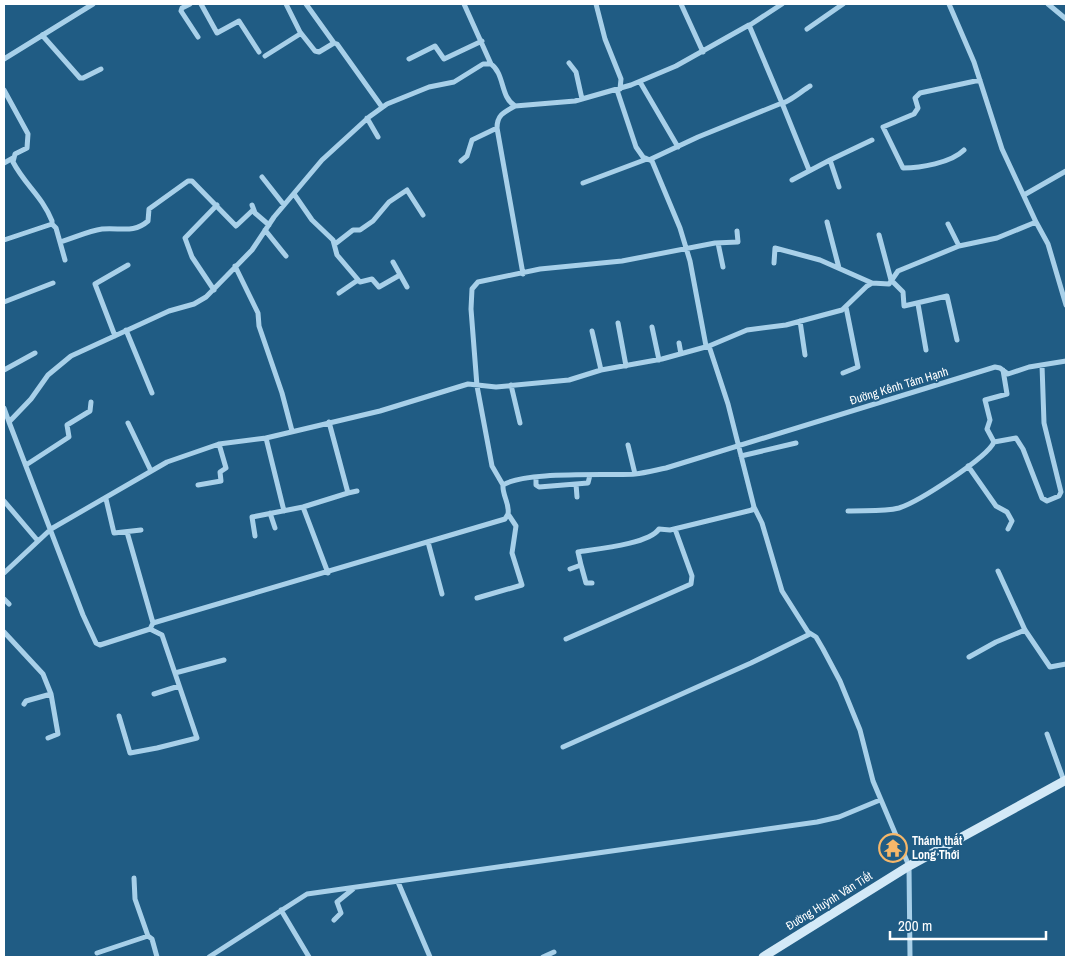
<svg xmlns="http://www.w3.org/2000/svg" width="1070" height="961" viewBox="0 0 1070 961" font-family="'Archivo Narrow',sans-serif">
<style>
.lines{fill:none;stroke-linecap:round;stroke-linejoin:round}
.street{stroke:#a8d0e9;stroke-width:5}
.secondary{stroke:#d3e9f7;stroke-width:9}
.labels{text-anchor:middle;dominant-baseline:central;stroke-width:4;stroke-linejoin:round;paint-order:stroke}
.street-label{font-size:12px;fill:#fff;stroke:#205c84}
.poi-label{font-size:12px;font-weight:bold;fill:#fff;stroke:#205c84;text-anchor:start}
</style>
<rect width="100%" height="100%" fill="#205c84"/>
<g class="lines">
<path class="street" d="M 190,4 L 182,8 L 181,11 L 198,37
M 201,4 L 217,33 L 239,21 L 259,52
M 286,4 L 300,32 L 315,51 L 319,52 L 334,43 L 337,44 L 382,107
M 306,4 L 334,43
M 464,4 L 491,64
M 596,4 L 605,39 L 621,79 L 620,89
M 681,4 L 703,52
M 1048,4 L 1066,19
M 750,25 L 782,4
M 807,29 L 843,4
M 42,35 L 80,78 L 83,78 L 101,69
M 265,56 L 300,34
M 4,59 L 93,4
M 409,59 L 435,46 L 444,59 L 482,41
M 569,63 L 576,72 L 582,99
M 640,82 L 678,147
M 4,90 L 28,134 L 27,148 L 15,154 L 13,162 C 25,185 42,196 52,221 L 52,224 L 4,240
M 617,90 L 636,147 L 643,157 L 652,161 L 680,228 L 690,261 L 706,346
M 515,106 C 504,112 497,115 497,128 L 523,274
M 367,118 L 378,137
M 964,150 C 951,163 920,168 903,168 L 883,127 L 914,114 L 918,108 L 915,98 L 920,93 L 980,80
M 651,159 L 698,137 L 782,103 L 809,170
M 461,161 L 467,156 L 472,140 L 497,128
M 4,163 L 13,158
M 262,177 L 284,205
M 792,180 L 830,160
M 583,183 L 647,159
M 839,187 L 830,160 L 872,140
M 294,194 L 312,220 L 333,240 L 337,255 L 360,282 L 372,279 L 379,287 L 400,275
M 1024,195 L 1066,171
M 252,205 L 255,213 L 269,225
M 827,222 L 839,268
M 1036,222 L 1048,244 L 1066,305
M 52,224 L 56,228 L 65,260
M 948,224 L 959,246
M 265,230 L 286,256
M 879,235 L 891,280 L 903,292 L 904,306 L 947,296 L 957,340
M 60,242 C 74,238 88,231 102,229 C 120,227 133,234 148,221 L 149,209 L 188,181 L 192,181 L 236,226 L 253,210
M 718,243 L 723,267
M 335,244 L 353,230 L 360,230 L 373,221 L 389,202 L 407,190 L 423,215
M 393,262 L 407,287
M 774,263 L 775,248 L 820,260 L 872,283
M 235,266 L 258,313 L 259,326 L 282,393 L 292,431
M 214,290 L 192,257 L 185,238 L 217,205
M 339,293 L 358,280
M 4,302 L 53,283
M 918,304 L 926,350
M 800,321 L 805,355
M 618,323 L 626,366
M 652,327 L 659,360
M 126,330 L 152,393
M 592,331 L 601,370
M 115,336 L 95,284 L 128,265
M 679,343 L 681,354
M 4,370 L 35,353
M 843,373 L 858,367 L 846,307
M 511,385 L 520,423
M 4,408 L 9,422
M 329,422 L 348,493 L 357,491
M 128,423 L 151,471
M 266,438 L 284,511
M 994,442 L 1016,438 L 1023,449 L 1042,498 L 1047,501 L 1059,496 L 1061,492 L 1044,423 L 1042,365
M 628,445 L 635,474
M 741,456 L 796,443
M 26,465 L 69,437 L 67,425 L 90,411 L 91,402
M 968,466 L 996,506 L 1007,512 L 1012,521 L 1008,529
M 536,478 L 536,485 L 539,487 L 588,483 L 590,475
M 576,484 L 577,497
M 198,485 L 221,481 L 220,472 L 226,468 L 219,444
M 503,485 L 492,466 L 477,386 L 471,309 L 472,289 L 478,282 L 540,269 L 622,261 L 715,243 L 738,242 L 737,231
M 106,499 L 114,533 L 141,530
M 4,501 L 38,541
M 303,507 L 328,573
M 754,507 L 762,523 L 782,591 L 808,632 L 816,637 L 823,649 L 840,681 L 860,730 L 873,781 L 909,866 L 910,957
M 848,511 C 864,510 883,512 899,508 C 918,502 987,458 994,442 L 987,429 L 990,420 L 985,400 L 1007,394 L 1003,370
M 270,513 L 275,528
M 508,514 L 505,519 L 153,623 L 150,629 L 100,645 L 96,643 L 83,615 L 9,422 L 31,399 L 48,375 L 71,356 L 169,311 L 194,304 L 206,297 L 252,250 L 274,217 L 322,160 L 369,117 L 387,104 L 429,87 L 454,82 L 483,64 L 491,64 C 505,74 500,97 515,106 L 575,101 L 631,85 L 676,66 L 749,25 L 782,103 C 788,103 803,90 810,86
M 127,532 L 153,623
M 255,536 L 252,517 L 303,507 L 348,493
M 428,542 L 442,594
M 581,565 L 586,583 L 592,583
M 570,569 L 581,565 L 578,552 C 597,549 649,544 659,529 L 670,530 L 752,510 L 754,507 L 728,404 L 709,346
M 998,571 L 1025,630 L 1050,667 L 1066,664
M 4,573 L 51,529 L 167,462 L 219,444 L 266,438 L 380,411 L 468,384 L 496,387 L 569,380 L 601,370 L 662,359 L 709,346 L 747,330 L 786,325 L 842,310 L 867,286 L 872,283 L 889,284 L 898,271 L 920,262 L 959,246 L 997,238 L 1036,222 L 1002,149 L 974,62 L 949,4
M 477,598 L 522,585 L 512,553 L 516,526 L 508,514 C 510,504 502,495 503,485 C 525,471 606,476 635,474 C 645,473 656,470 666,468 L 995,367 L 1000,368 L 1008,374 L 1029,367 L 1066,361
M 4,599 L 9,604
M 4,632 L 43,674 L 51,694 L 58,734 L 48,738
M 566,639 L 691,584 L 692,576 L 675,529
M 969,657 L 996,642 L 1025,630
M 175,673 L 224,660
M 154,694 L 179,686
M 24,704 L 26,701 L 51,694
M 119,716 L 130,753 L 157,748 L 197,738 L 162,635 L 150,629
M 1047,734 L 1064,781
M 563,747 L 751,663 L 810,634
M 134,878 L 135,899 L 148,936
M 398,882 L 430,957
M 281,910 L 309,957
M 334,920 L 341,913 L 337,902 L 353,889
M 97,953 L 148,936 L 152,939 L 157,957
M 209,957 L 307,894 L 817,822 L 839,817 L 880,800
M 543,957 L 554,952"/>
<path class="secondary" d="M 763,957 L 909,866 L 1066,780"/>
</g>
<defs>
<symbol id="temple-ring" viewBox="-11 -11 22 22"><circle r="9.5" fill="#205c84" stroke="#f6b769" stroke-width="1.5"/><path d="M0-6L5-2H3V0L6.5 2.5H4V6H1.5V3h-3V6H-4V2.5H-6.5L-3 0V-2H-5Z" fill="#f6b769"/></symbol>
</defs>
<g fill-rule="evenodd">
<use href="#temple-ring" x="877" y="832" width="32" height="32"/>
</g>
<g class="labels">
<g class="street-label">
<text transform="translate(899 386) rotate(-17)">Đường Kênh Tám Hạnh</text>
<text transform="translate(829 901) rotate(-32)">Đường Huỳnh Văn Tiết</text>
</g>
<g class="poi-label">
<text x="912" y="841">Thánh thất<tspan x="912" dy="14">Long Thới</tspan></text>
</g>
</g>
<rect width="1070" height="961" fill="none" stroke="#ffffff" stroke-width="10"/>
<path d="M890 931v8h156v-8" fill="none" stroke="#ffffff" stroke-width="2.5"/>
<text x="898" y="931" font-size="15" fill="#ffffff" stroke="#205c84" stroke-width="4" paint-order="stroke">200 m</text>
</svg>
